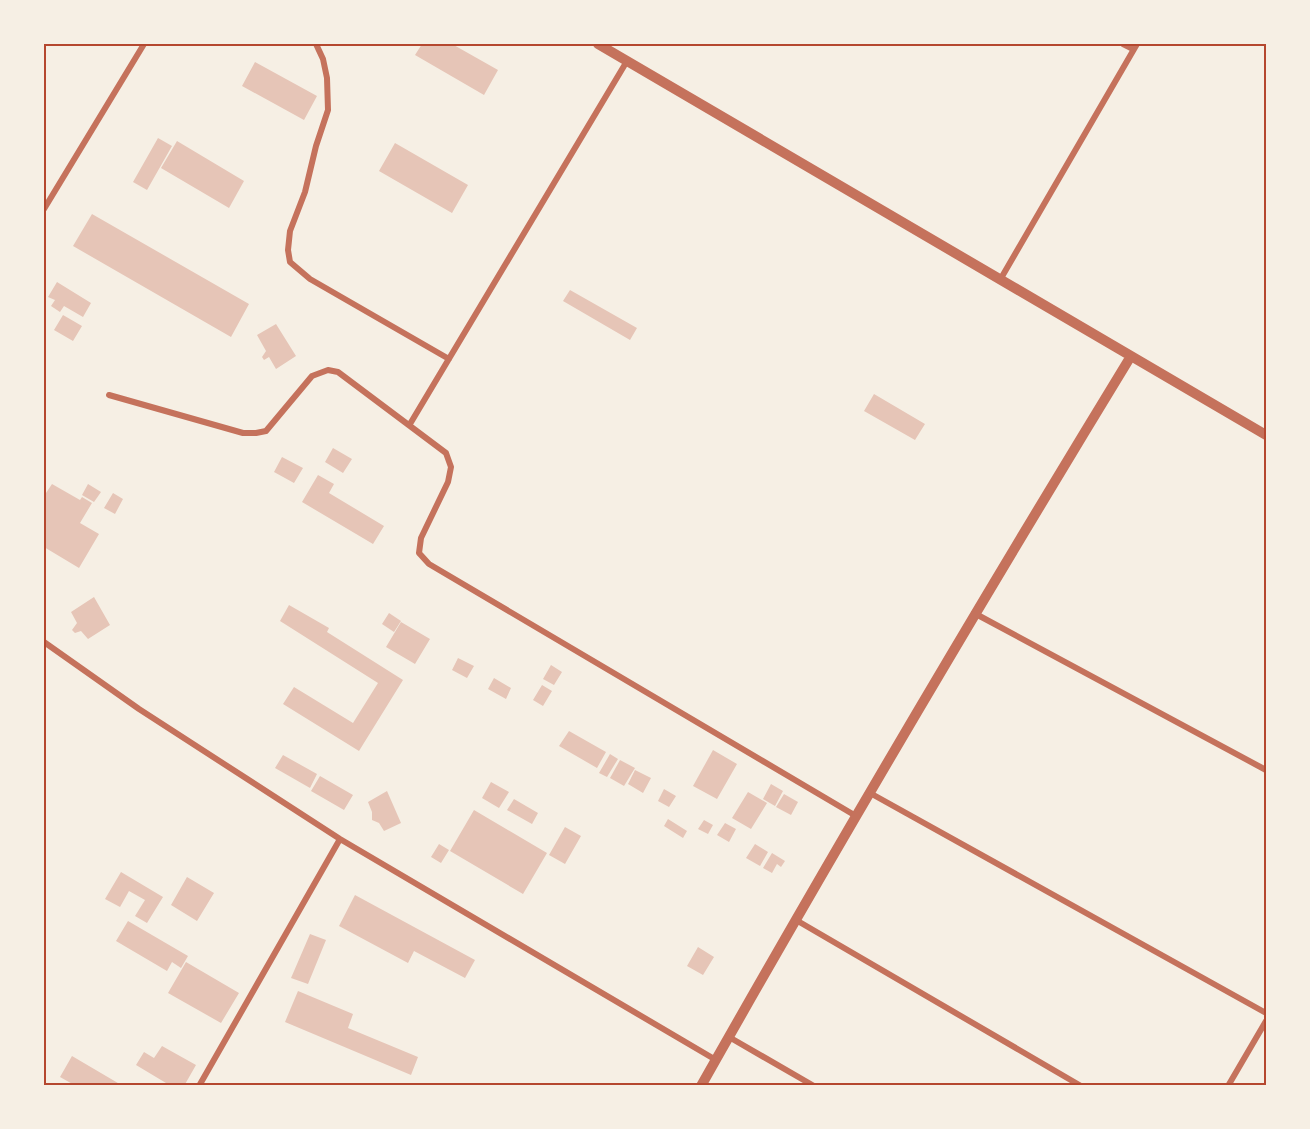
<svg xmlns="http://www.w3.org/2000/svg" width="1310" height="1129" viewBox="0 0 1310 1129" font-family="Signika,sans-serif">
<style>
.building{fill:#e6c5b7}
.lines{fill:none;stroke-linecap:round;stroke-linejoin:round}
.minor{stroke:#c5725c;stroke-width:6}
.tertiary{stroke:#c5725c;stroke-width:10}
.neatline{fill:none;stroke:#b5482f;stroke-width:2}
</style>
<rect width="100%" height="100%" fill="#f6efe4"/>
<path class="building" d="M 422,44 L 452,44 L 498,70 L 484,95 L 415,55 Z
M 255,62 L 317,96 L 304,120 L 242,86 Z
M 158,138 L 172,146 L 147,190 L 133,182 Z
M 177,141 L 244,181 L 229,208 L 161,168 Z
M 395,143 L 468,185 L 452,213 L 379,171 Z
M 92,214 L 249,304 L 231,337 L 73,246 Z
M 57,282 L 91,303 L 83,317 L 64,306 L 60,312 L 51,306 L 55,300 L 48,297 Z
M 570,290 L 637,328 L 630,340 L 563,301 Z
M 63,315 L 82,326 L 73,341 L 54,330 Z
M 276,324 L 296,356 L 276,369 L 269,357 L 264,360 L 262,357 L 266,351 L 257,335 Z
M 874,394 L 925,424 L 915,440 L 864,411 Z
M 333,448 L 352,459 L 343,473 L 325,462 Z
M 282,457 L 303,468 L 294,483 L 274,472 Z
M 318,475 L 334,484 L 329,493 L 384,526 L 373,544 L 302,502 Z
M 52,484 L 80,500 L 82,497 L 92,503 L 80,523 L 99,534 L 79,568 L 44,547 L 44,496 Z
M 88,484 L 101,492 L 94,502 L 82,495 Z
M 113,493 L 123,499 L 115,514 L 104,508 Z
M 94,597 L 110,625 L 88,639 L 81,631 L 75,633 L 72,630 L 77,623 L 71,612 Z
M 289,605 L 329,628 L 327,632 L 403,680 L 359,751 L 283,704 L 294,687 L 353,723 L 378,683 L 280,621 Z
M 389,613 L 401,621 L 394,632 L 382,624 Z
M 401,622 L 430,639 L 415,664 L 386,647 Z
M 458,658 L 474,666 L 467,678 L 452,670 Z
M 551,665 L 562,672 L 554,685 L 543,679 Z
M 494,678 L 511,688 L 506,699 L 488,689 Z
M 542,685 L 552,691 L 543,706 L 533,700 Z
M 569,731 L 606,752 L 597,768 L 559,746 Z
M 713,750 L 737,764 L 717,799 L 693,786 Z
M 610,754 L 618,759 L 607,777 L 599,773 Z
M 283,755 L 317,774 L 310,788 L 275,768 Z
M 620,760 L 635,768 L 624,786 L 610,778 Z
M 635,770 L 651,778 L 643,793 L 628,784 Z
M 320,776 L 353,795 L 344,810 L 311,791 Z
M 491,782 L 509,792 L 499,808 L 482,798 Z
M 771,784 L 783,791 L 775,806 L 763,799 Z
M 664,789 L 676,796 L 669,807 L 658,801 Z
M 387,791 L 401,823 L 384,831 L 379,823 L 372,820 L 372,812 L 368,802 Z
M 748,792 L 767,803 L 751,829 L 732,818 Z
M 784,794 L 798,802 L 791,815 L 776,807 Z
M 514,799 L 538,813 L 532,824 L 507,810 Z
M 474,810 L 547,853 L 523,894 L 450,851 Z
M 668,819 L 687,831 L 683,838 L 664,826 Z
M 704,820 L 713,825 L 708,834 L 698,829 Z
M 725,823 L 736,829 L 729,842 L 717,835 Z
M 565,827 L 581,836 L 565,864 L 549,855 Z
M 439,844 L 449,850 L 441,863 L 431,857 Z
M 755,844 L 768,852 L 760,866 L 746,858 Z
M 772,853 L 785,861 L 781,867 L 777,864 L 772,873 L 763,868 Z
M 121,872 L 163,897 L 147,923 L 135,916 L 145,900 L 129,891 L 120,907 L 105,899 Z
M 187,877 L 214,893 L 197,921 L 171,905 Z
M 355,895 L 475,960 L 465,978 L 414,951 L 408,963 L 339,926 Z
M 128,921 L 188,956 L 181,968 L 172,962 L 167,971 L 116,941 Z
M 310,934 L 326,940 L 308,984 L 291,978 Z
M 698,947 L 714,957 L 703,975 L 687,966 Z
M 186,962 L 239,993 L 221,1023 L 168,993 Z
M 298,991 L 353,1014 L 348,1028 L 418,1057 L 411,1075 L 285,1022 Z
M 162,1046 L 196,1065 L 184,1086 L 171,1086 L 136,1065 L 144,1052 L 154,1058 Z
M 72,1056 L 123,1086 L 76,1086 L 60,1077 Z"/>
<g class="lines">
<path class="minor" d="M 316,44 L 323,59 L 327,78 L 328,110 L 316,146 L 305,192 L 290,231 L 288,250 L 290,262 L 310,279 L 449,359
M 1123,44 L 1133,49
M 44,209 L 144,44
M 1000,280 L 1137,44
M 109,395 L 243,433 L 256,433 L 266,431 L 312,376 L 328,370 L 338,372 L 446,453 L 451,467 L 448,482 L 421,538 L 419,553 L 429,564 L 856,816
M 410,424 L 627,61
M 974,613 L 1266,770
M 44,642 L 139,709 L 340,839 L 716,1060
M 870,793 L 1266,1013
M 796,920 L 1081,1086
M 729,1037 L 814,1086
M 199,1086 L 340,839
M 1228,1086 L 1266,1021"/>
<path class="tertiary" d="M 598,44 L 1266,435
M 701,1086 C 840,840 984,597 1131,356"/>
</g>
<rect width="1310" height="1129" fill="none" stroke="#f6efe4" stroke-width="90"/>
<rect x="45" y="45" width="1220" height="1039" class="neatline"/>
</svg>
